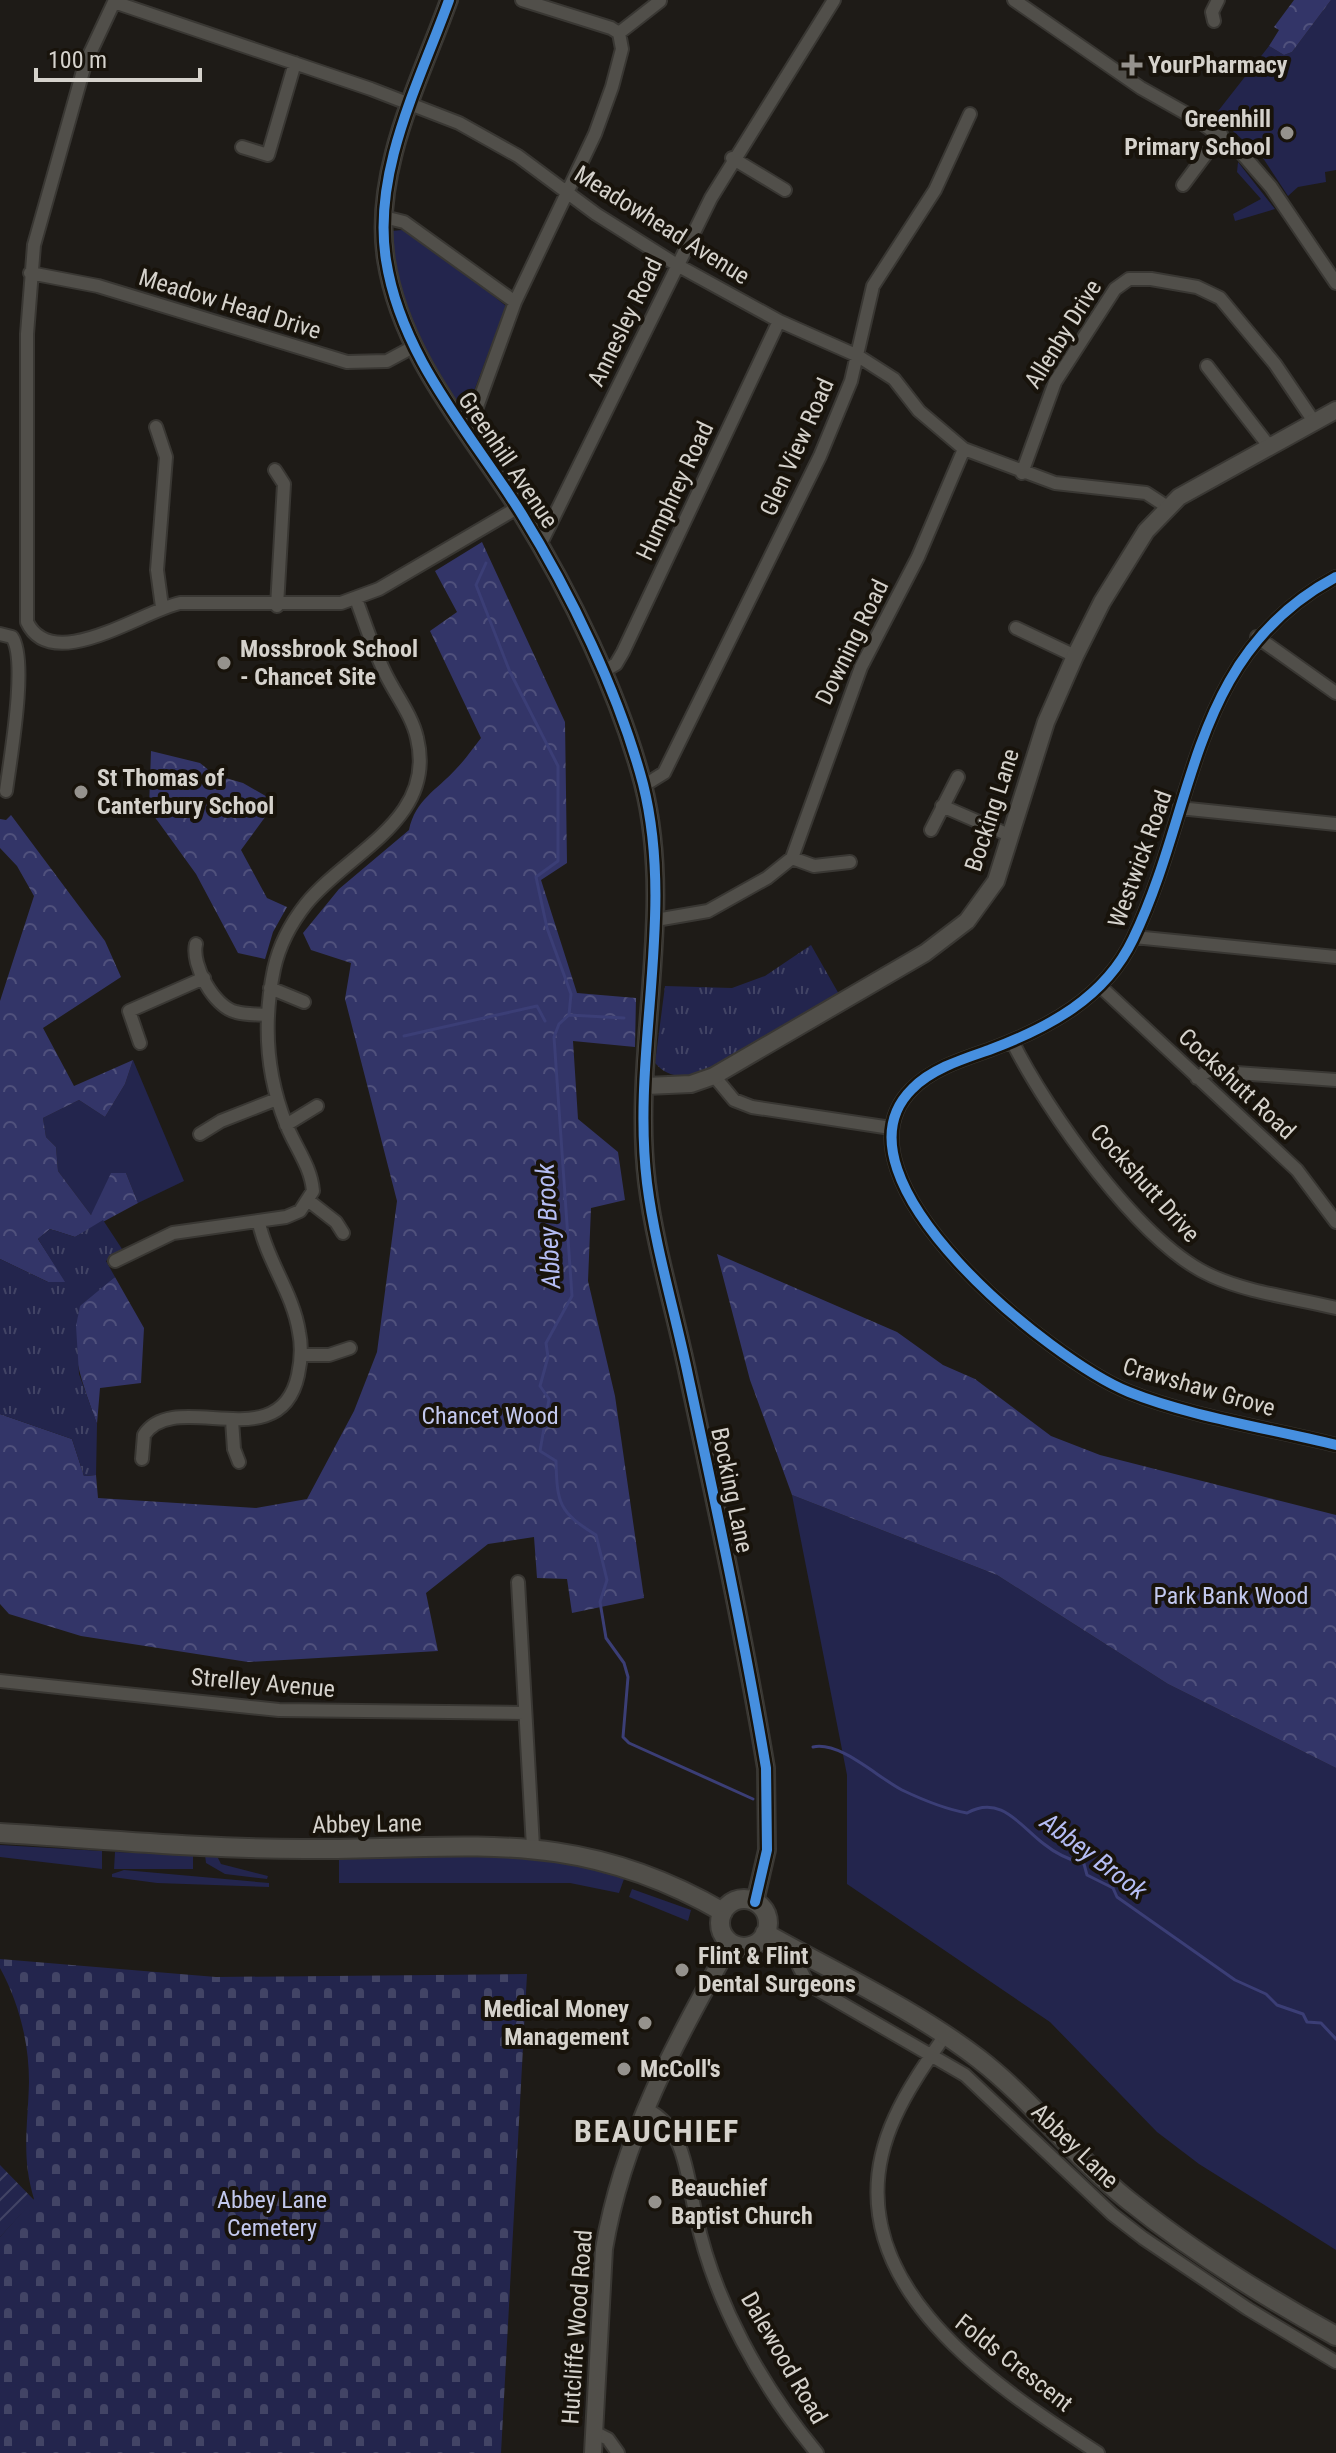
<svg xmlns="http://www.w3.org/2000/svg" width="1336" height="2453" viewBox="0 0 1336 2453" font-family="'Roboto Condensed',sans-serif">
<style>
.grass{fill:#23254d}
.forest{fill:url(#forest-crowns)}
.cemetery{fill:url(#cemetery-stones)}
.park{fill:url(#park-tufts)}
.garden{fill:url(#garden-furrows)}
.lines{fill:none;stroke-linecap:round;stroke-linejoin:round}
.stream{stroke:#3b3e76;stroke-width:3}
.minor-casing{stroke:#393733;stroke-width:16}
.tertiary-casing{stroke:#393733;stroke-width:20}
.secondary-casing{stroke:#393733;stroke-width:22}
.minor{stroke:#514f4a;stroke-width:12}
.tertiary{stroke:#514f4a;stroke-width:16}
.secondary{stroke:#514f4a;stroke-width:18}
.cycleway-casing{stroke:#18130b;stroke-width:15}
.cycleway{stroke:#468fdf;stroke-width:10}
.poi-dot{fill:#95928d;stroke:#18130b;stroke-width:3}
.labels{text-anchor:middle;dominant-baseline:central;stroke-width:8;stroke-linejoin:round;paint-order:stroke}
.poi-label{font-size:24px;font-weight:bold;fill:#d5d2cc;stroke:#18130b;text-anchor:start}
.street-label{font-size:24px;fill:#d5d2cc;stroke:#18130b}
.park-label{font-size:24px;fill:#c3c9ef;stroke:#18130b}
.water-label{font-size:26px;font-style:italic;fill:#b5bdf4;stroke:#18130b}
.district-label{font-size:32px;font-weight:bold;letter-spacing:2px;fill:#d5d2cc;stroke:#18130b}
</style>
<defs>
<pattern id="forest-crowns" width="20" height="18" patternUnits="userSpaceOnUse" patternTransform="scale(2)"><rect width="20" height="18" fill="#333568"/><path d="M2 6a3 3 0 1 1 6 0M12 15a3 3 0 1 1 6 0" fill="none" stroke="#50517c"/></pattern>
<pattern id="cemetery-stones" width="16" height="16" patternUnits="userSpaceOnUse" patternTransform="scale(2)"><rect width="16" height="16" fill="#23254d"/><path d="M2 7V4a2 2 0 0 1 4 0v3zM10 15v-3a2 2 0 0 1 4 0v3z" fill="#424465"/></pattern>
<pattern id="park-tufts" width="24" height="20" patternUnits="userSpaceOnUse" patternTransform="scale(2)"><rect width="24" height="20" fill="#23254d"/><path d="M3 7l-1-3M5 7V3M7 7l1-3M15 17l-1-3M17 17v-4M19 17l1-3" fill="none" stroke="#424465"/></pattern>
<pattern id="garden-furrows" width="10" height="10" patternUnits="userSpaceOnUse" patternTransform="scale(2)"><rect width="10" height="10" fill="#23254d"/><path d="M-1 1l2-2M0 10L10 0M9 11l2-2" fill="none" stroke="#424465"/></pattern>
</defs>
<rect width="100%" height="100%" fill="#1e1b17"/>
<path class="grass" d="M 1331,0 L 1336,0 L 1336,170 L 1325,172 L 1326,182 L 1298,187 L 1288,196 L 1263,158 L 1215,115 L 1269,46 L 1284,55 L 1292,52 Z
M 1238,162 L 1275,209 L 1235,221 L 1233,214 L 1261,199 L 1237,172 Z
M 402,230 L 428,244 L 506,306 L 465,415 C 438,392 379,263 392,231 Z
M 133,1060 L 184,1181 L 138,1203 L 126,1173 L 91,1215 L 58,1171 L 56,1147 L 46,1137 L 43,1118 L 79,1100 L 105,1117 L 125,1084 Z
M 792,1495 L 997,1575 L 1168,1684 L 1336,1768 L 1336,2250 L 1199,2164 L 1157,2132 L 1050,2022 L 847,1884 L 847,1775 Z
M 0,1845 L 102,1851 L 102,1869 L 0,1857 Z
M 115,1852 L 193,1855 L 193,1869 L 114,1869 Z
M 486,1854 L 569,1861 L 624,1879 L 619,1893 L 570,1883 L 339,1883 L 339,1858 Z
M 205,1855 L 217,1856 L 221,1864 L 268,1876 L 267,1879 L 225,1874 L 206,1863 Z
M 124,1870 L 269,1883 L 269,1887 L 157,1883 L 112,1877 L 112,1874 Z
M 632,1889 L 691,1910 L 688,1921 L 629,1897 Z"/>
<path class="forest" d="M 1294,0 L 1331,0 L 1292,52 L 1284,55 L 1269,46 L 1279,30 L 1274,27 Z
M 482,542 L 565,722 L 567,863 L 541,880 L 577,993 L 636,998 L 635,1047 L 573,1041 L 578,1119 L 618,1152 L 625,1200 L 591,1208 L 588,1281 L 615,1396 L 644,1598 L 572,1613 L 567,1579 L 537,1578 L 534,1537 L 488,1544 L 426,1593 L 438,1651 L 248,1662 L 81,1636 L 9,1614 L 0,1604 L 0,1414 L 72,1439 L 84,1476 L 96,1475 L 98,1498 L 256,1508 L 307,1499 L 354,1411 L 377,1352 L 397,1201 L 345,999 L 351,963 L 311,950 L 303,933 L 339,889 L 409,830 C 415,800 437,790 456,769 C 465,760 473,748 481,738 L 430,631 L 457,612 L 435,571 Z
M 151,751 L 200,763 L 215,775 L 243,783 L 276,802 L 241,850 L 267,898 L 287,907 L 273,932 L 265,959 L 238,953 L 196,874 L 149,809 Z
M 11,815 L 105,941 L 121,977 L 43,1028 L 74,1086 L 133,1060 L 125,1084 L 105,1117 L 79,1100 L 43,1118 L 46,1137 L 56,1147 L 58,1171 L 91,1215 L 111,1173 L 126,1173 L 138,1203 L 75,1237 L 50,1229 L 38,1239 L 66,1282 L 48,1282 L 0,1259 L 0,1001 L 34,896 L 17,866 L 0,848 L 0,819 L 6,820 Z
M 717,1254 L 897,1332 L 943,1365 L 975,1379 L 1051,1436 L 1100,1455 L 1336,1515 L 1336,1768 L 1168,1684 L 997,1575 L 792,1495 L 750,1380 Z
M 115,1277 L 144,1328 L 141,1383 L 100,1388 L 97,1424 C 86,1393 63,1337 80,1305 C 87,1293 104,1285 115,1277 Z"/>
<path class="cemetery" d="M 0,1959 L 216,1977 L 527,1974 L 501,2453 L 0,2453 L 0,2237 L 34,2199 C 21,2156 28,2126 29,2082 C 29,2042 19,2003 0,1968 Z"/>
<path class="park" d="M 811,945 L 840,996 C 805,1016 719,1077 682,1076 C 671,1076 662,1071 655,1063 L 665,986 L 732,988 L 765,976 Z
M 103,1220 L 122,1249 L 106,1261 L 115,1277 L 80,1306 L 76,1326 L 79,1374 L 97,1424 L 96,1475 L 84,1476 L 72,1439 L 0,1414 L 0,1259 L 48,1282 L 65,1282 L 38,1239 L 50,1229 L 75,1237 Z"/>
<path class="garden" d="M 0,2165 L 34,2200 L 0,2237 Z"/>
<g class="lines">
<path class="stream" d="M 486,563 L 476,585 L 510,672 L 558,766 L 558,861 L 536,877 L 547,928 L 571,994 L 569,1015 L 559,1024 L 554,1037 L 572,1296 L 546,1343 L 548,1357 L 540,1386 L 549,1399 L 540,1451 L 556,1461 C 557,1504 559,1512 596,1535 L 607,1580 L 600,1602 L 606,1638 L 624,1663 L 628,1677 L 623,1737 L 629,1743 L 753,1799
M 569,1015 L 624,1018
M 404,1036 L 537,1006 L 545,1021
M 813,1747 C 840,1741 877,1777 902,1790 C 923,1800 944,1809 967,1813 C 1001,1794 1020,1826 1044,1844 C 1055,1853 1070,1860 1084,1864 L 1087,1875 L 1113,1888 L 1117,1897 L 1235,1980 L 1266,1994 L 1277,2005 L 1303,2014 L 1307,2022 L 1321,2023 L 1336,2039"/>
<defs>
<path id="minor" d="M 115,0 L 85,64 L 34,245 L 27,334 L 27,622 C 52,675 142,611 180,603 L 341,603 L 379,589 L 517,508
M 1014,0 L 1141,88 L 1196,119 L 1238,149 L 1271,187 L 1336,283
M 114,2 L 371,89 L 459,123 L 518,156 L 596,214 L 677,265 L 779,321 L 858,356 L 894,379 L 919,411 L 964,449 L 1055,483 L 1146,493 L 1166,506
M 1214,21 L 1212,12 L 1218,0
M 619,33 L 660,1
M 242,147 L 268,155 L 295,63
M 732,158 L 785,190
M 1183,185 L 1221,134
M 384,217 L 404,222 L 515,302
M 30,273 L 98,286 L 347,362 L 387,361 L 415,346
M 1207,366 L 1269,446
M 156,427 L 166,457 L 157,570 L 162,607
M 463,429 L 474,415 L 515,302 L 595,134 L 612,87 L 622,49 L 619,33 L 611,28 L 522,0
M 275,470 L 284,484 L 277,606
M 1022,473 L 1055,382 L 1115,289 L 1129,279 L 1151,279 L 1197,287 L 1220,298 L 1275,364 L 1315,423
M 540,545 L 711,198 L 834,0
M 1336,577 C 1189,655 1197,807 1133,939 C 1105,998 1048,1028 989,1050 C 963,1059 931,1069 912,1089 C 822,1178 1054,1362 1129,1392 C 1188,1416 1272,1429 1336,1445
M 1016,628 L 1075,656
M 0,634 L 12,637 C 28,660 10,760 6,791
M 1257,637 L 1336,693
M 602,672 L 616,664 L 623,652 L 779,321
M 643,786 L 664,773 L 820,456 L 851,381 L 873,286 L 935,190 L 970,114
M 942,806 L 1009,835
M 1179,808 L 1336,824
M 931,830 L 958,777
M 792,858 L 861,667 L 918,557 L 964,449
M 656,920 L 708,911 L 767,878 L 792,858 L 814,866 L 850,862
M 1134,937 L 1336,957
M 196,944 C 191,965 214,1007 236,1012 C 246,1015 257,1014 268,1015
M 1101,987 L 1297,1170 L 1336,1222
M 270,988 L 304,1002
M 1012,1041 C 1046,1110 1141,1245 1212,1276 C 1249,1293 1296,1298 1336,1308
M 140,1043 L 129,1011 L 204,978
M 714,1076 L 734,1100 L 752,1107 L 891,1128
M 1197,1078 L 1208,1071 L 1336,1080
M 286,1125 L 317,1106
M 200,1134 L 221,1121 L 277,1099
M 309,1201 L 336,1222 L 343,1233
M 115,1261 L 173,1233 L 286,1217 L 300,1211 L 313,1191 C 311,1166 295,1147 286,1124 C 266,1074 263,1022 274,969 C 279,946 291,923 306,904 C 348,852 437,820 417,738 C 412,715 395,694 385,673 C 373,649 365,623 356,599
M 301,1355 L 329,1355 L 350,1348
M 232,1420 L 234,1449 L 239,1462
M 142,1459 L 144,1435 C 175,1387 280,1460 298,1375 C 301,1361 302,1346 299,1332 C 293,1293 267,1261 259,1223
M 518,1582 L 533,1847
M 0,1681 L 279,1710 L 524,1713
M 803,1954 L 799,1967 L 808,1984 L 965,2075 L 1112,2214 L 1143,2238 L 1248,2309 L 1336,2362
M 946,2034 C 928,2060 908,2088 895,2117 C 823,2273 988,2382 1098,2453
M 648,2110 C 686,2129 687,2178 696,2216 C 714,2301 761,2386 817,2453
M 594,2432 L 608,2439 L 618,2453"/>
<path id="tertiary" d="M 449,0 C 420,81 372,171 386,260 C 401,357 470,432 521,513 C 570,592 619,693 643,784 C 676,915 631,1051 647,1183 C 655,1247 675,1312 688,1375 C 716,1506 744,1636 766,1768 L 767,1850 L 755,1902
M 646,1086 L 691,1084 L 714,1076 L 925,953 L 967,921 L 996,881 L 1046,722 L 1075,656 L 1102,602 L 1146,531 L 1179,497 L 1336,410
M 593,2453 L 604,2249 C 622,2139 677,2038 731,1943"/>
<path id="secondary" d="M 0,1833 C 101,1839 202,1849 304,1849 C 467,1850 573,1825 723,1912
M720 1923a24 24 0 1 1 48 0a24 24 0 1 1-48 0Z
M 765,1933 C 836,1973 914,2009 979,2059 C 1033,2101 1074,2157 1128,2200 C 1192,2251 1265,2297 1336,2336"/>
</defs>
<use href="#minor" class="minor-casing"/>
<use href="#tertiary" class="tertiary-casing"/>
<use href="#secondary" class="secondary-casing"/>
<use href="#minor" class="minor"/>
<use href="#tertiary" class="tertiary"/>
<use href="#secondary" class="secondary"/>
<defs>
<path id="cycleway" d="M 449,0 C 420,81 372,171 386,260 C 401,357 470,432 521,513 C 570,592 619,693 643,784 C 676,915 631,1051 647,1183 C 655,1247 675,1312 688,1375 C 716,1506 744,1636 766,1768 L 767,1850 L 755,1902
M 1336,577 C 1189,655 1197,807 1133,939 C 1105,998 1048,1028 989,1050 C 963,1059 931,1069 912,1089 C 822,1178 1054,1362 1129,1392 C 1188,1416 1272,1429 1336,1445"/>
</defs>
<use href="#cycleway" class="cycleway-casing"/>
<use href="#cycleway" class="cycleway"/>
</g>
<g class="poi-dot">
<path d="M1128 53h8v8h8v8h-8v8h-8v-8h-8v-8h8z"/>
<circle cx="1287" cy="133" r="8"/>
<circle cx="224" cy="663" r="8"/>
<circle cx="81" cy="792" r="8"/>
<circle cx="682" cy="1970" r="8"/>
<circle cx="645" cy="2023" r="8"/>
<circle cx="624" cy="2069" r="8"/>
<circle cx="655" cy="2202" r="8"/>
</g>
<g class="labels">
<g class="poi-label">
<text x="1148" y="65">YourPharmacy</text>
<text x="1271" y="119" text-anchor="end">Greenhill<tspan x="1271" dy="28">Primary School</tspan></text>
<text x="240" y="649">Mossbrook School<tspan x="240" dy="28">- Chancet Site</tspan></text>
<text x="97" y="778">St Thomas of<tspan x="97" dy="28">Canterbury School</tspan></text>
<text x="698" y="1956">Flint &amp; Flint<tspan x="698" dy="28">Dental Surgeons</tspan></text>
<text x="629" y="2009" text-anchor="end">Medical Money<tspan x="629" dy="28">Management</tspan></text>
<text x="640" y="2069">McColl's</text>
<text x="671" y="2188">Beauchief<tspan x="671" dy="28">Baptist Church</tspan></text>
</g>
<g class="street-label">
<text transform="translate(662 225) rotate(32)">Meadowhead Avenue</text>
<text transform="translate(230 304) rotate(17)">Meadow Head Drive</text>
<text transform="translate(625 322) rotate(-64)">Annesley Road</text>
<text transform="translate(1063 334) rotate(-58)">Allenby Drive</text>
<text transform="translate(797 447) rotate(-66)">Glen View Road</text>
<text transform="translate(508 460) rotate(56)">Greenhill Avenue</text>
<text transform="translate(675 491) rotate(-65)">Humphrey Road</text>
<text transform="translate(852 642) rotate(-64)">Downing Road</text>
<text transform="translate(992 810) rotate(-72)">Bocking Lane</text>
<text transform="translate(1140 859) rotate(-70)">Westwick Road</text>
<text transform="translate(1237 1084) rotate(43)">Cockshutt Road</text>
<text transform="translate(1145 1183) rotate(48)">Cockshutt Drive</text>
<text transform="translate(1199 1387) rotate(16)">Crawshaw Grove</text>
<text transform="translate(732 1490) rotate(78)">Bocking Lane</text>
<text transform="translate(263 1683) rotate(5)">Strelley Avenue</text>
<text transform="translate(367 1824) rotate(-1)">Abbey Lane</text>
<text transform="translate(1075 2146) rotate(44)">Abbey Lane</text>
<text transform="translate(577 2327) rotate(-86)">Hutcliffe Wood Road</text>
<text transform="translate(784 2358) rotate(60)">Dalewood Road</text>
<text transform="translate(1014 2363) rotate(38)">Folds Crescent</text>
</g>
<g class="park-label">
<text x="490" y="1416">Chancet Wood</text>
<text x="1231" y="1596">Park Bank Wood</text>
<text x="272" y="2200">Abbey Lane<tspan x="272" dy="28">Cemetery</tspan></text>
</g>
<g class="water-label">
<text transform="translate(548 1226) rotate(-93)">Abbey Brook</text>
<text transform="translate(1094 1856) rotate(37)">Abbey Brook</text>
</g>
<g class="district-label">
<text x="657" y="2131">BEAUCHIEF</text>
</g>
</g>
<path d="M36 68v12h164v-12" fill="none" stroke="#d5d2cc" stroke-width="4"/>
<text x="48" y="68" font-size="24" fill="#d5d2cc" stroke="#18130b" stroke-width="6" paint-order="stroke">100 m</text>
</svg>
